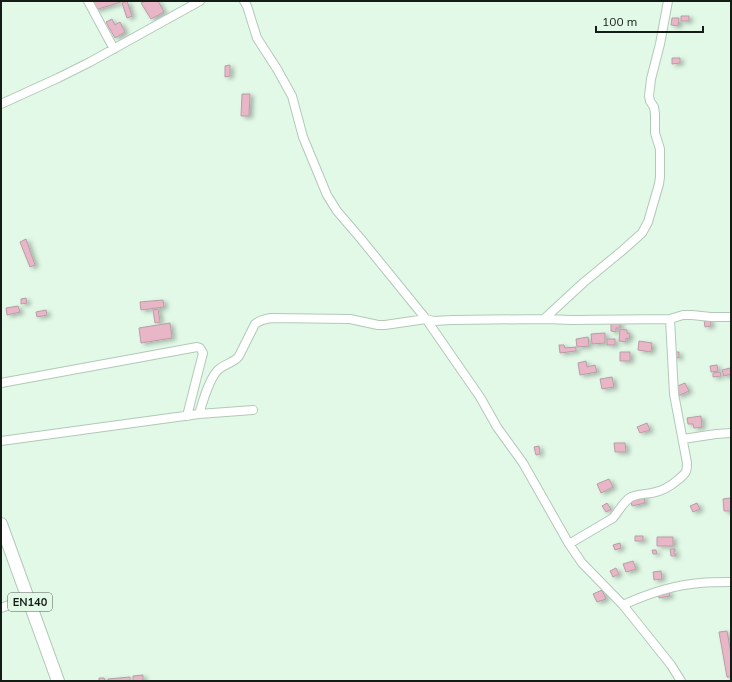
<svg xmlns="http://www.w3.org/2000/svg" width="732" height="682" viewBox="0 0 732 682" font-family="Mulish,sans-serif">
<style>
.building{fill:#e9b6c7;stroke:#b89da6;filter:url(#shadow)}
.lines{fill:none;stroke-linecap:round;stroke-linejoin:round}
.minor-casing{stroke:#b2c9b8;stroke-width:10}
.primary-casing{stroke:#b2c9b8;stroke-width:14}
.minor{stroke:#fff;stroke-width:8}
.primary{stroke:#fff;stroke-width:12}
.labels{text-anchor:middle;dominant-baseline:central;stroke-width:3.5;stroke-linejoin:round;paint-order:stroke}
.shield{fill:#e2f9e7;stroke:#525e55;stroke-width:1}
.shield-label{font-size:11px;font-weight:bold;fill:#141c16}
</style>
<defs>
<filter id="shadow"><feDropShadow dx="3.5" dy="2" stdDeviation="2" flood-color="#0004"/></filter>
</defs>
<rect width="100%" height="100%" fill="#e2f9e7"/>
<path class="building" d="M 95,1 L 121,1 L 121,2 L 95,10 L 92,2 Z
M 127,1 L 132,16 L 127,18 L 122,3 Z
M 145,1 L 158,1 L 164,12 L 151,19 L 141,3 Z
M 681,16 L 689,16 L 689,21 L 681,21 Z
M 672,18 L 679,18 L 678,26 L 671,25 Z
M 112,19 L 115,25 L 120,22 L 125,32 L 115,38 L 106,22 Z
M 672,58 L 680,58 L 680,63 L 672,64 Z
M 230,65 L 230,76 L 225,77 L 225,66 Z
M 242,94 L 250,94 L 249,116 L 241,116 Z
M 26,239 L 35,265 L 30,267 L 20,242 Z
M 26,298 L 27,303 L 21,304 L 21,299 Z
M 163,300 L 164,307 L 141,310 L 140,302 Z
M 18,306 L 20,312 L 7,315 L 6,308 Z
M 158,309 L 160,322 L 155,323 L 153,310 Z
M 46,310 L 47,315 L 37,317 L 36,312 Z
M 710,319 L 711,326 L 705,327 L 704,320 Z
M 611,322 L 620,322 L 620,328 L 616,328 L 616,332 L 611,331 Z
M 170,323 L 172,338 L 141,343 L 139,328 Z
M 620,329 L 627,330 L 627,333 L 630,334 L 629,339 L 626,338 L 626,342 L 619,341 Z
M 605,333 L 605,343 L 592,344 L 591,334 Z
M 588,337 L 589,346 L 577,347 L 576,339 Z
M 607,339 L 615,339 L 615,345 L 607,345 Z
M 639,341 L 652,343 L 651,352 L 638,350 Z
M 559,345 L 564,345 L 565,348 L 576,347 L 576,351 L 560,353 Z
M 620,352 L 630,352 L 630,361 L 620,361 Z
M 674,352 L 679,352 L 679,358 L 674,357 Z
M 586,361 L 587,367 L 595,365 L 597,372 L 580,375 L 578,363 Z
M 717,365 L 718,371 L 711,372 L 710,366 Z
M 730,368 L 731,374 L 724,376 L 722,370 Z
M 720,372 L 721,376 L 713,377 L 713,373 Z
M 612,377 L 614,387 L 602,389 L 600,379 Z
M 685,383 L 689,391 L 678,396 L 675,387 Z
M 701,416 L 702,427 L 694,428 L 693,424 L 688,424 L 687,418 Z
M 647,423 L 650,430 L 640,433 L 637,427 Z
M 614,443 L 625,443 L 626,452 L 615,452 Z
M 539,446 L 540,454 L 536,455 L 534,447 Z
M 609,479 L 613,487 L 601,493 L 597,484 Z
M 644,496 L 645,503 L 632,506 L 630,498 Z
M 731,498 L 731,511 L 724,511 L 723,499 Z
M 607,503 L 611,509 L 606,512 L 602,506 Z
M 697,503 L 700,509 L 693,512 L 690,506 Z
M 635,536 L 643,536 L 643,541 L 635,541 Z
M 657,537 L 673,537 L 673,546 L 657,546 Z
M 620,543 L 621,548 L 615,550 L 613,545 Z
M 670,549 L 675,549 L 675,551 L 674,551 L 674,554 L 676,554 L 676,556 L 671,556 Z
M 652,550 L 656,550 L 657,554 L 653,554 Z
M 633,561 L 636,569 L 626,572 L 623,564 Z
M 616,568 L 619,574 L 613,577 L 610,571 Z
M 661,571 L 662,579 L 654,580 L 653,572 Z
M 602,590 L 606,599 L 597,602 L 593,594 Z
M 669,591 L 670,596 L 659,598 L 658,593 Z
M 727,631 L 731,654 L 731,677 L 727,677 L 719,632 Z
M 143,675 L 143,681 L 133,681 L 133,676 Z
M 130,677 L 130,681 L 108,681 L 108,679 Z
M 99,678 L 104,678 L 105,681 L 99,681 Z"/>
<g class="lines">
<defs>
<path id="minor" d="M 88,1 L 114,49
M 244,1 L 247,6 L 257,38 L 277,69 L 292,96 L 303,137 L 327,195 L 337,211 L 361,239 L 426,319 L 480,397 L 497,427 L 523,463 L 569,544 L 582,563 L 623,605 L 671,665 L 681,681
M 1,104 L 58,78 L 90,62 L 200,1
M 544,319 L 583,283 L 623,250 L 642,233 L 648,222 L 659,184 L 660,177 L 660,149 L 655,133 L 655,114 L 654,107 L 650,101 L 649,96 L 651,79 L 660,44 L 668,1
M 1,383 L 197,347 L 200,348 L 203,353 L 187,416
M 199,414 C 203,401 209,379 218,370 C 224,364 234,363 239,356 L 255,324 C 260,320 265,319 271,318 L 350,319 L 378,325 L 385,325 L 426,319 L 434,321 L 452,320 L 544,319 L 572,320 L 670,319 L 683,315 L 692,315 L 711,317 L 731,317
M 683,439 L 716,434 L 731,433
M 1,441 L 199,414 L 253,410
M 569,544 L 613,518 C 619,511 623,502 631,497 C 638,494 645,494 652,493 C 663,491 671,486 679,479 C 686,473 687,472 687,463 L 674,394 L 670,319
M 623,605 C 647,594 674,585 700,583 C 710,582 721,582 731,582
M 1,608 L 29,598"/>
<path id="primary" d="M 1,524 L 58,681"/>
</defs>
<use href="#minor" class="minor-casing"/>
<use href="#primary" class="primary-casing"/>
<use href="#minor" class="minor"/>
<use href="#primary" class="primary"/>
</g>
<g class="labels">
<rect class="shield" x="8" y="593" width="44" height="18" rx="3"/>
<g class="shield-label">
<text x="30" y="602">EN140</text>
</g>
</g>
<rect width="732" height="682" fill="none" stroke="#141c16" stroke-width="4"/>
<path d="M596 26v6h107v-6" fill="none" stroke="#141c16" stroke-width="2"/>
<text x="602" y="26" font-size="12" fill="#141c16" stroke="#e2f9e7" stroke-width="3" paint-order="stroke">100 m</text>
</svg>
